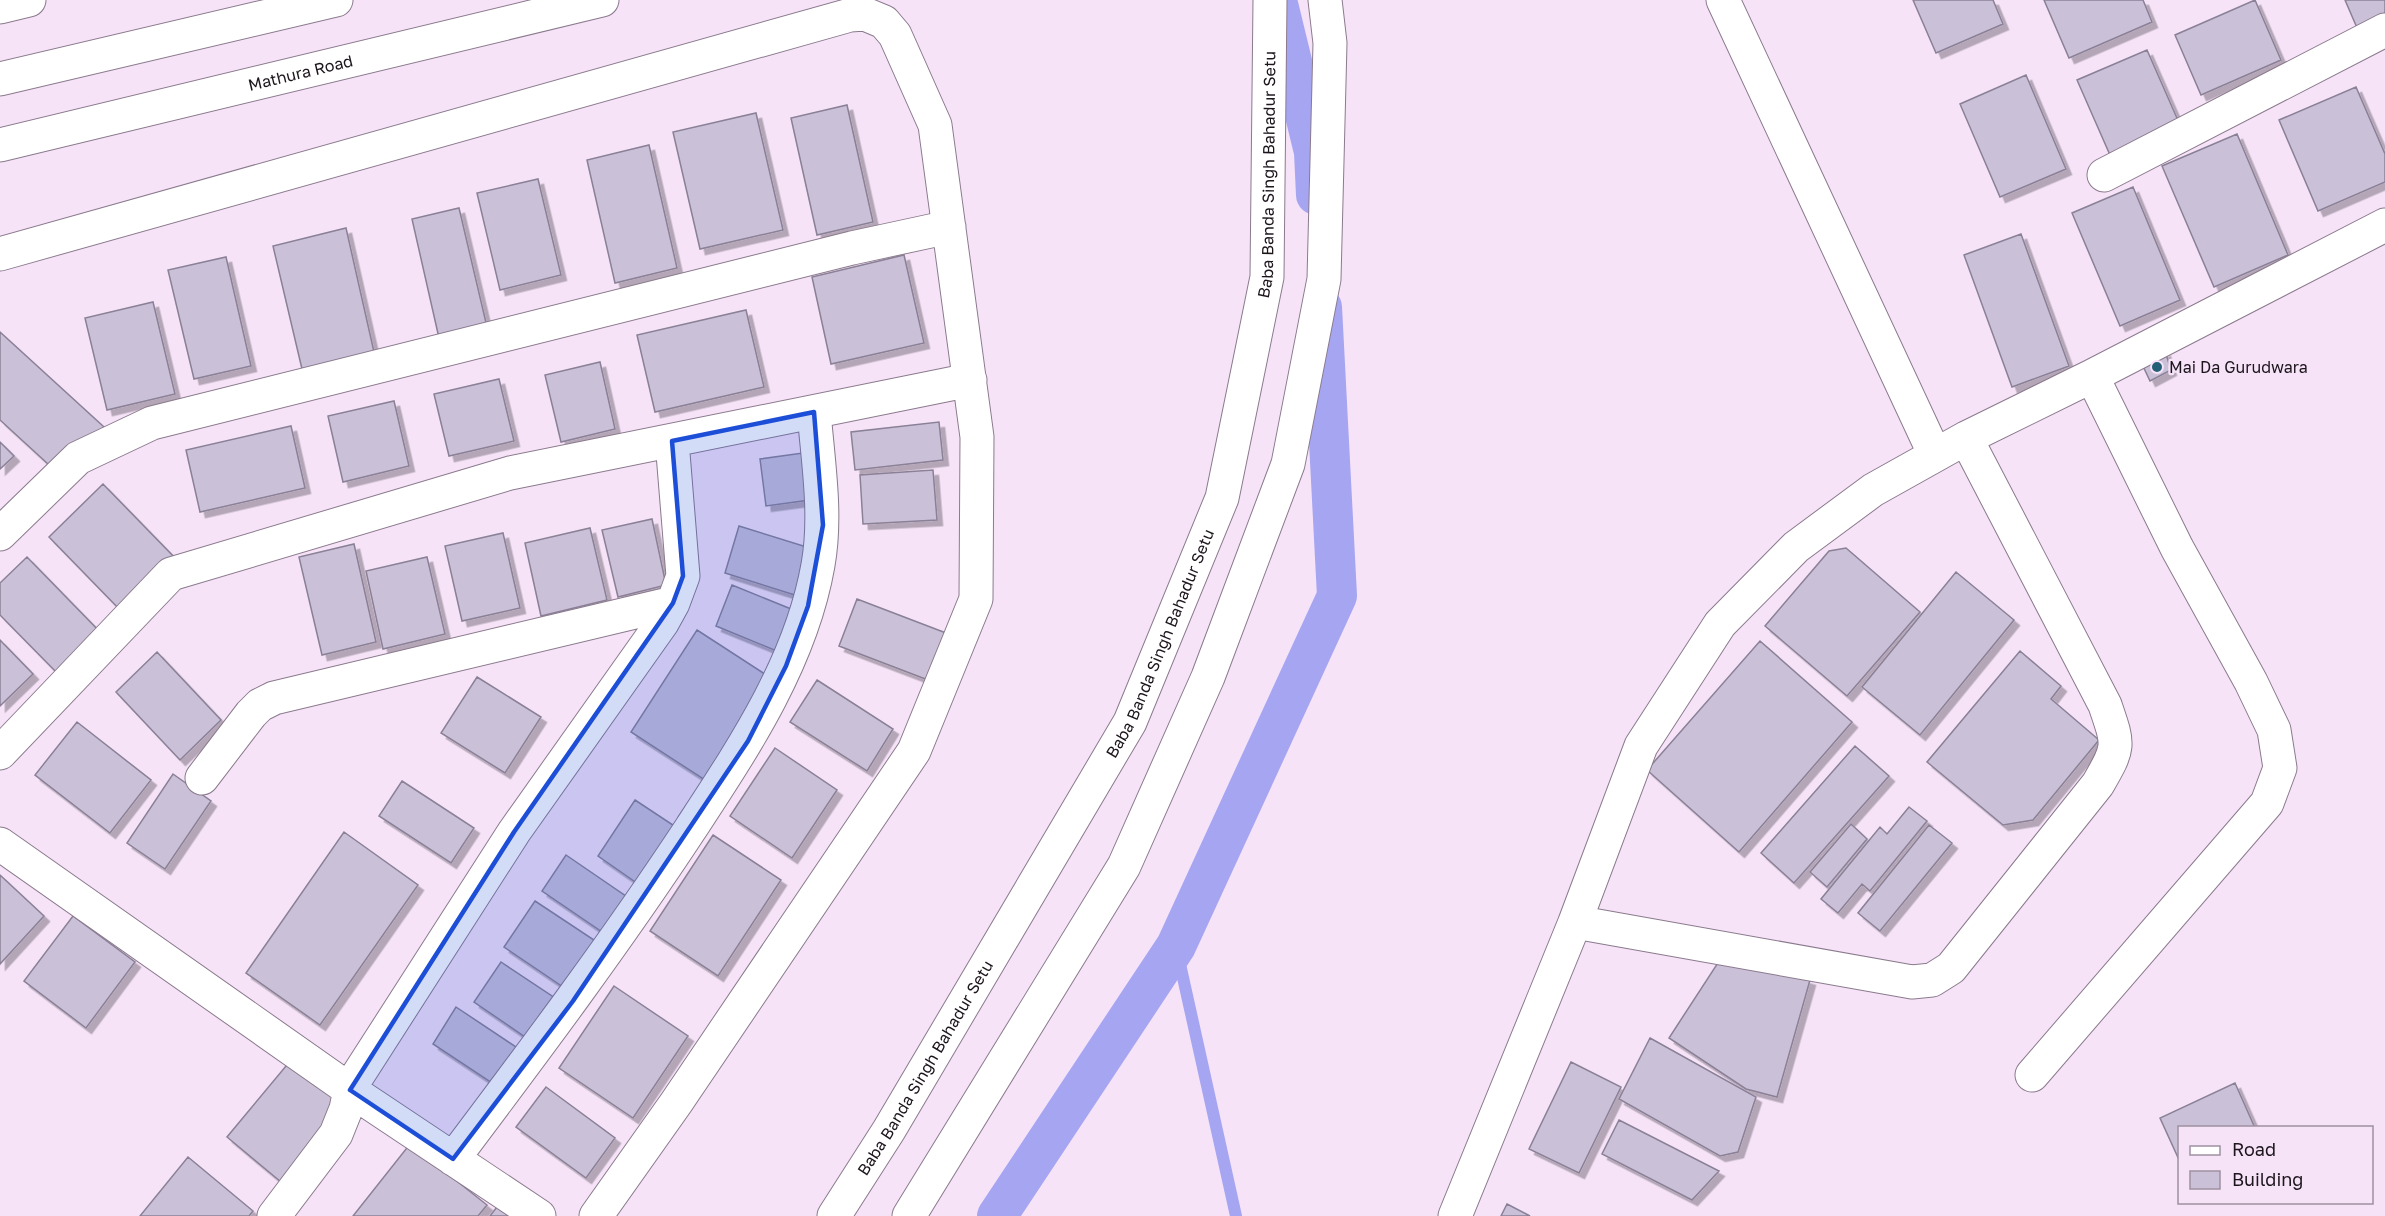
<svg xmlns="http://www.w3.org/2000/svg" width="2385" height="1216" viewBox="0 0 2385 1216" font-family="'Golos Text',sans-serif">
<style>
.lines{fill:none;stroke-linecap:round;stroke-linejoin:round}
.stream{stroke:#a5a5f1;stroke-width:12}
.canal{stroke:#a5a5f1;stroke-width:40}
.building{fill:#cac1d9;stroke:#8a8197;stroke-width:1.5;filter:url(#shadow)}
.minor-casing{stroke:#8b7a8d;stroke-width:35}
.major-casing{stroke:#8b7a8d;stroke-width:35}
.highway-casing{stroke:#8b7a8d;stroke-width:35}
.minor{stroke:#fff;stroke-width:33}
.major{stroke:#fff;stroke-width:33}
.highway{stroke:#fff;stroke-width:33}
.marked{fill:#1d4ed8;fill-opacity:0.2;stroke:#1d4ed8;stroke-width:4.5;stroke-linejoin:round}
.poi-dot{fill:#216076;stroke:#f6e3f8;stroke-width:2}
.labels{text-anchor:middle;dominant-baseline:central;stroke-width:4.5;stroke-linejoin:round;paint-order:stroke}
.street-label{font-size:16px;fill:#1c151c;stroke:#f6e3f8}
.poi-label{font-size:16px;fill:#1c151c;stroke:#f6e3f8;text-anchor:start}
</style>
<defs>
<filter id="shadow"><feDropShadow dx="5.5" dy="5.5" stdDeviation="0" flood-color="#0004"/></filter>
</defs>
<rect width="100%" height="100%" fill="#f6e3f8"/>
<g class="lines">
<path class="stream" d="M 1176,946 L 1236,1216"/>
<path class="canal" d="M 1277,0 L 1314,152 L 1316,195
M 997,1216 L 1176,946 L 1337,596 L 1322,307"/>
</g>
<path class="building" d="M 1913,0 L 1993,0 L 2003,24 L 1936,53 Z
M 2044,0 L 2143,0 L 2152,22 L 2069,58 Z
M 2255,0 L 2281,60 L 2201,95 L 2175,35 Z
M 2345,0 L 2385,0 L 2385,27 L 2361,37 Z
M 2147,50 L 2180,125 L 2110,155 L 2077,80 Z
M 2026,75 L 2066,169 L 2000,197 L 1960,104 Z
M 2356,87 L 2385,154 L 2385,182 L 2318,211 L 2279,120 Z
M 847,105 L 873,222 L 817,235 L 791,118 Z
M 756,113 L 783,230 L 700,249 L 673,132 Z
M 2237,134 L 2288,255 L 2214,287 L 2162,166 Z
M 649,145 L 677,268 L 615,283 L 587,160 Z
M 538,179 L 561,275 L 500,290 L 477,193 Z
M 2133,187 L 2180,300 L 2120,326 L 2072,213 Z
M 459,208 L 487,327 L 439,338 L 412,219 Z
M 346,228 L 374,352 L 302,369 L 273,246 Z
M 2021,234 L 2069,366 L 2012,387 L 1964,255 Z
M 904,255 L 924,343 L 831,364 L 812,277 Z
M 226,257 L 251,366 L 194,379 L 168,270 Z
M 153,302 L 175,394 L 107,410 L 85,318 Z
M 746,310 L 764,387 L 655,412 L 637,335 Z
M 0,332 L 104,427 L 60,475 L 0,420 Z
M 2165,351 L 2171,370 L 2150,381 L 2142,364 Z
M 600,362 L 615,429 L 561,442 L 545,375 Z
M 499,379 L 514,441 L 449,456 L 434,394 Z
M 394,401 L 409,466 L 343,482 L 328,416 Z
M 939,422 L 943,460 L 855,470 L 851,432 Z
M 291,426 L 305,488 L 200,512 L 186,450 Z
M 0,442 L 14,456 L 0,469 Z
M 810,452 L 817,499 L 766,506 L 760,459 Z
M 933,470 L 937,520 L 863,524 L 860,475 Z
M 103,484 L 177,560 L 123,613 L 49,537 Z
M 652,519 L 666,585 L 618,597 L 602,530 Z
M 739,526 L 813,549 L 798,596 L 725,573 Z
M 590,528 L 607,600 L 541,616 L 525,543 Z
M 503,533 L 520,608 L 462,621 L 445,546 Z
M 354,544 L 376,642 L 322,655 L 299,557 Z
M 1846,548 L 1920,612 L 1847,696 L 1765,626 L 1829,551 Z
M 27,557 L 103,635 L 61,677 L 0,615 L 0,583 Z
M 427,557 L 445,634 L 383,649 L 366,571 Z
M 1956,572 L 2014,620 L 1920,735 L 1862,687 Z
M 732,585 L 801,613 L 784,654 L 716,626 Z
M 857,599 L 946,633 L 928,680 L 839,646 Z
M 697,630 L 774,680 L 708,782 L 631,732 Z
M 0,640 L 33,674 L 0,706 Z
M 1760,641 L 1852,722 L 1739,852 L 1647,770 Z
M 2020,651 L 2061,686 L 2051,699 L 2099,740 L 2033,820 L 2003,825 L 1927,762 Z
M 157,652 L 221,720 L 180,760 L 116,692 Z
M 477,677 L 541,717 L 505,773 L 441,733 Z
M 817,680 L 893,729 L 867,771 L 790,722 Z
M 77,722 L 151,780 L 110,833 L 35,775 Z
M 1855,746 L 1889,776 L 1794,883 L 1761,853 Z
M 775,748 L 837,790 L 792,858 L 730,816 Z
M 173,774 L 211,801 L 165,869 L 127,843 Z
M 402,781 L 474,828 L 451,863 L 379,816 Z
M 635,800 L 682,831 L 644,888 L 598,856 Z
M 1909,807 L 1927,821 L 1870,891 L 1862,884 L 1838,913 L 1821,899 L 1880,827 L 1887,834 Z
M 1851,824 L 1867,839 L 1827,887 L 1810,872 Z
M 1929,825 L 1952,843 L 1880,931 L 1858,913 Z
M 344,832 L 418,885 L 320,1025 L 246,973 Z
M 713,835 L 781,880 L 718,976 L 650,931 Z
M 566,855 L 636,903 L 611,938 L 542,891 Z
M 0,875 L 44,916 L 0,964 Z
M 535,901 L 603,946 L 572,993 L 504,947 Z
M 73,916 L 135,962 L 86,1028 L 24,981 Z
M 1723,955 L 1810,980 L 1777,1097 L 1746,1089 L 1669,1038 Z
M 501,962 L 558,1000 L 531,1041 L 474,1002 Z
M 614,986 L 688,1036 L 633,1118 L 559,1068 Z
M 456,1007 L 525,1053 L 501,1089 L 433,1044 Z
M 1650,1038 L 1756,1097 L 1738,1152 L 1720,1156 L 1619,1099 Z
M 291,1060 L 344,1105 L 281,1182 L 227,1137 Z
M 1571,1062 L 1621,1087 L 1579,1173 L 1529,1149 Z
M 2235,1083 L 2255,1128 L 2180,1128 L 2180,1162 L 2160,1118 Z
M 546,1087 L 615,1138 L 586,1178 L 516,1127 Z
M 1619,1120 L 1719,1171 L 1692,1200 L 1602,1154 Z
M 410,1144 L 487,1205 L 478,1216 L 353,1216 Z
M 188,1157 L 253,1211 L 249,1216 L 140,1216 Z
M 500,1203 L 519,1216 L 490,1216 Z
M 1507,1204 L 1530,1216 L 1501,1216 Z"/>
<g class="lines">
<defs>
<path id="minor" d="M 1723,0 L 1935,455
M 0,7 L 29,0
M 2104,175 L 2385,30
M 0,254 L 850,15 L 865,14 L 884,22 L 895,35 L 935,125 L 977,437 L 976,599 L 914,751 L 676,1103 L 596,1216
M 0,534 L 78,458 L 152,423 L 852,248 L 949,227
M 0,753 L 171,574 L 510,473 L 970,380
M 202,778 L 251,714 L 260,705 L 274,698 L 673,603
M 0,844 L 350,1090 L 539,1216
M 1575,922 L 1912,982 L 1932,980 L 1951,968 L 2098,784 C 2120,746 2119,746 2105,705 L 1966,438
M 2032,1075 L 2267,803 L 2280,768 L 2274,730 L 2251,682 L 2177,548 L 2092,376
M 453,1159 C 535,1050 616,942 691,828 C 744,747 801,662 818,565 C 827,515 818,462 814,412
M 274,1216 L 336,1134 L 346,1109 L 350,1090 L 358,1075 L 514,832 L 662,623 L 673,603 L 683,576 L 672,441
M 1455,1216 L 1575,922 L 1641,746 L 1720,624 L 1796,547 L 1873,490 L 1966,438 L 2092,376 L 2385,225"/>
<g id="major">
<path d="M 0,79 L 336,0"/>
<path id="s1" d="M 0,145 L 602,0"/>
</g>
<g id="highway">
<path id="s2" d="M 834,1216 L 889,1130 L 1130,722 L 1222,498 L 1267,277 L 1270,0"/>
<path d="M 909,1216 L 1124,866 L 1208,677 L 1288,464 L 1324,279 L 1330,43 L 1325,0"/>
</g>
</defs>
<use href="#minor" class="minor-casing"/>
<use href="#major" class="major-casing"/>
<use href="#highway" class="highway-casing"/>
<use href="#minor" class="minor"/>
<use href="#major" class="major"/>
<use href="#highway" class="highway"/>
</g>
<path class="marked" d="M 814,412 L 823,525 L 808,606 L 786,666 L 748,741 L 573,1001 L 453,1159 L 350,1090 L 514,832 L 673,603 L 683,576 L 672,441 Z"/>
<circle class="poi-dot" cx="2157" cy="367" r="6"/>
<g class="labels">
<g class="street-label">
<text stroke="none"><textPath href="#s1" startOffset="309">Mathura Road</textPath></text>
<text stroke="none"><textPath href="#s2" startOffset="1146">Baba Banda Singh Bahadur Setu</textPath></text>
<text stroke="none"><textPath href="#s2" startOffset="660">Baba Banda Singh Bahadur Setu</textPath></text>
<text stroke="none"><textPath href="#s2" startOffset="174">Baba Banda Singh Bahadur Setu</textPath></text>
</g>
<g class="poi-label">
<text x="2169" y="367">Mai Da Gurudwara</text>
</g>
</g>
<rect x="2178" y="1126" width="195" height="78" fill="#f6e3f8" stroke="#9f91a0" stroke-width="1.5"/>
<rect x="2190" y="1146" width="30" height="9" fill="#ffffff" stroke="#9f91a0" stroke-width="1.5"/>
<text x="2232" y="1156" font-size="18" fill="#1c151c">Road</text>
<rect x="2190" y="1171" width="30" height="18" fill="#cac1d9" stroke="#9f91a0" stroke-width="1.5"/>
<text x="2232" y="1186" font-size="18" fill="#1c151c">Building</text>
</svg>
